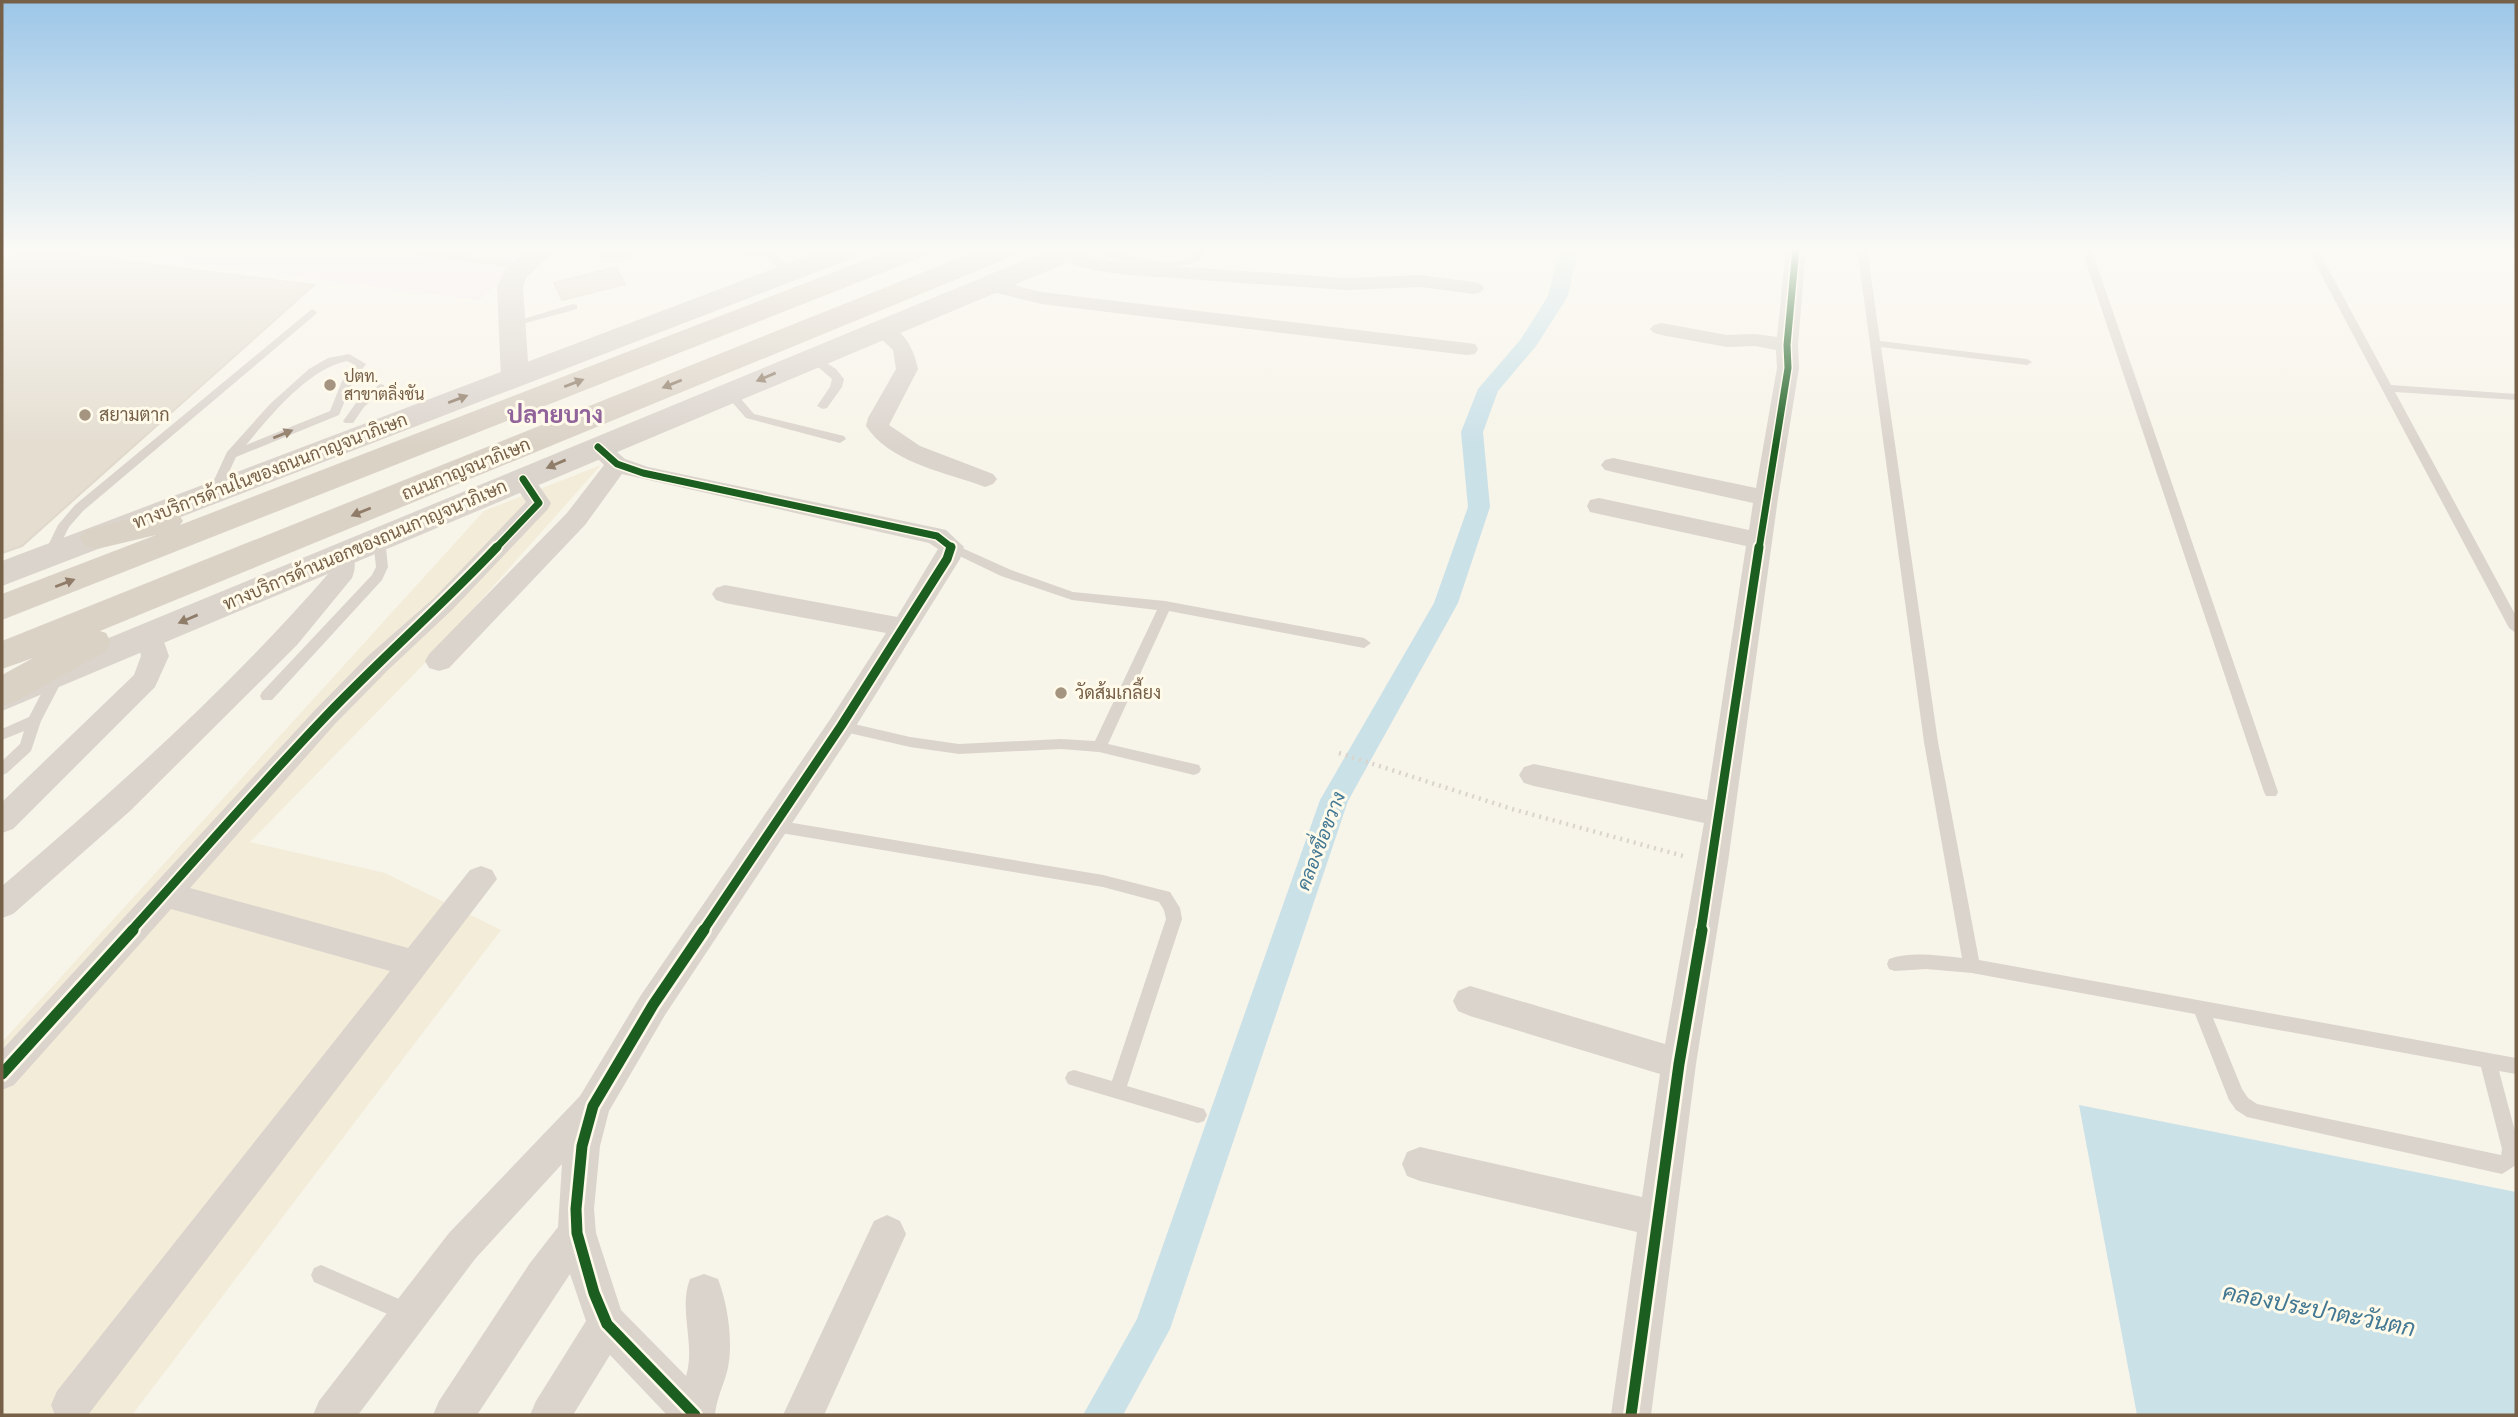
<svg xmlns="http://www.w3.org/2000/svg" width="2518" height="1417" viewBox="0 0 2518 1417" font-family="Montserrat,Sarabun,sans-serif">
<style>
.residential{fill:#f3ecd9}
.education{fill:#f5e9f2}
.water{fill:#cae1e8}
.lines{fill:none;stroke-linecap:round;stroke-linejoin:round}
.canal{fill:#cae1e8;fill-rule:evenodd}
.building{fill:#e4ddd0;stroke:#e0d8cb;stroke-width:2}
.path{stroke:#dad4cc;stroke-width:4.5;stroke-dasharray:2 5;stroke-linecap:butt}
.service{fill:#dbd4cd;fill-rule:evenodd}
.minor{fill:#dbd4cd;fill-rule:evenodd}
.tertiary{fill:#dbd4cd;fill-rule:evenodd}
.secondary{fill:#dbd4cd;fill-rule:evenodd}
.trunk{fill:#dbd2c6;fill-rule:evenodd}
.cycleway-far2-casing{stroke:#fffaea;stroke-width:10}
.cycleway-far1-casing{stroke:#fffaea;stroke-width:13}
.cycleway-casing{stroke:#fffaea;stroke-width:16}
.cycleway-far2{stroke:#1b5e20;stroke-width:7}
.cycleway-far1{stroke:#1b5e20;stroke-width:9}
.cycleway{stroke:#1b5e20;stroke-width:11}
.oneway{fill:#907d69}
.oneway2{fill:#907c68}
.poi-dot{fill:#a49480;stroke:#fffaea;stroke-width:2.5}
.labels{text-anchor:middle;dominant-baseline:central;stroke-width:6;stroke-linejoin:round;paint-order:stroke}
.far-poi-label{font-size:16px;fill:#776048;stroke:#fffaea;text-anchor:start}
.poi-label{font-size:18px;fill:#776048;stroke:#fffaea;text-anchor:start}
.street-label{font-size:18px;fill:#776048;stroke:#fffaea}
.water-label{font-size:19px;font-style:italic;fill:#427893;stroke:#fffaea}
.near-water-label{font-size:23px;font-style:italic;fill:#427893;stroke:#fffaea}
.district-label{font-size:24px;font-weight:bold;fill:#91639b;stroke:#fffaea}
</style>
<rect width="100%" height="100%" fill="#f7f4e9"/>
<path class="residential" d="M 601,465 L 426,662 L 250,842 L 385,873 L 501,930 L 132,1415 L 2,1415 L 2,1042 L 484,511 Z"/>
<path class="education" d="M 70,248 L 544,248 L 516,266 L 479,300 Z"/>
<path class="water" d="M 2079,1105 L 2516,1192 L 2516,1415 L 2137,1415 Z"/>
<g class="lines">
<path class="canal" d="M 1560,248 L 1578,248 L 1568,296 L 1536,346 L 1498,391 L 1483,432 L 1490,507 L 1458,603 L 1348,801 L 1170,1329 L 1123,1415 L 1083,1415 L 1137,1319 L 1320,800 L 1434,603 L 1468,507 L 1461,432 L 1478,389 L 1521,339 L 1548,296 Z"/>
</g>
<path class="building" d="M 21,248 L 314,285 L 22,546 L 2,553 L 2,262 Z
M 616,267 L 625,284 L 562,300 L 554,283 Z"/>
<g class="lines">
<path class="path" d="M 1339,753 L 1512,809 L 1687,857"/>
<path class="service" d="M 382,248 L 426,250 L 439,248 L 436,251 L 522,263 L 527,266 L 522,269 L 387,251 Z
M 633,248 L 646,248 C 633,258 610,265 595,256 C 605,250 619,255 633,248 Z
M 682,248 L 769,251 L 776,248 L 789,248 L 777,255 L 795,272 L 786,274 L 767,257 L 687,251 Z
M 1092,248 C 1126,248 1155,271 1192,257 L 1195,248 L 1205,248 L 1200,261 C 1171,272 1116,267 1092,248 Z
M 1857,248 L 1867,248 L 1880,341 L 2027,359 L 2032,362 L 2027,365 L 1881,347 L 1938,742 L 1979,960 L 2516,1058 L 2516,1074 L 2499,1071 L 2516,1135 L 2516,1165 L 2502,1174 L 2247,1117 L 2236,1110 L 2229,1100 L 2195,1014 L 1972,973 L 1926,969 L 1895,971 L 1889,969 L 1887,964 L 1889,959 C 1912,951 1939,956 1962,958 L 1924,742 ZM 2213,1018 L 2481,1067 L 2502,1149 L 2501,1155 L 2257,1104 L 2248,1098 L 2242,1089 Z
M 2081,248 L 2091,248 L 2278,792 L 2276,796 L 2266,796 L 2264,792 Z
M 2307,248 L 2317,248 L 2391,385 L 2516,394 L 2516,400 L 2395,392 L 2516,616 L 2516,633 L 2509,628 Z
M 573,304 L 577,305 L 577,309 L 511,327 L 506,324 Z
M 312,309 L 317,312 L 316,314 L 83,511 L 69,527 L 53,559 L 45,559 L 43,556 L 58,525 L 75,505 Z
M 349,354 L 366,364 L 353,381 L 339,415 L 236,457 L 218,496 L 210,496 L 208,493 L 227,452 L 270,404 L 309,369 L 328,358 ZM 347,361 L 355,365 L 342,381 L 330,411 L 246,445 C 271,415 308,369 347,361 Z
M 814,355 L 836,369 L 844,379 L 842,387 L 827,408 L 823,409 L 817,406 L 830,387 L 832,379 L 810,360 L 810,356 Z
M 380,384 L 384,385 L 384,389 L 364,407 L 353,423 L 345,423 L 343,421 L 356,403 Z
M 730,390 L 734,391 L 754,414 L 844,436 L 846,439 L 840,443 L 746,418 L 724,393 Z
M 379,535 L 385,539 L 388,567 L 382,580 L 272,700 L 262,700 L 260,696 L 262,692 L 372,575 L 376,567 L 373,539 Z
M 951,543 L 1011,570 L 1073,592 L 1165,601 L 1364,638 L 1371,643 L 1364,648 L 1169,611 L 1108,744 L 1199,765 L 1201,769 L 1199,773 L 1194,775 L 1099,752 L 1061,749 L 959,754 L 910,747 L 836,730 L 834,726 L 836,722 L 841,721 L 910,737 L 959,744 L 1061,739 L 1095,741 L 1157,610 L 1072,600 L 1001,576 L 947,550 L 945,547 L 947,544 Z
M 58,670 L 65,675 L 41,721 L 31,751 L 7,773 L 2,775 L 2,761 L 20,744 L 24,731 L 2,740 L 2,729 L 29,717 L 53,671 Z
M 775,820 L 1103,875 L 1170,892 L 1180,908 L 1182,919 L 1127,1086 L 1204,1109 L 1207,1115 L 1204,1121 L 1198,1123 L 1074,1086 L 1068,1084 L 1065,1078 L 1068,1072 L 1074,1070 L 1112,1081 L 1166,919 L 1164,910 L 1159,902 L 1103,887 L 775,832 L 770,830 L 767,826 L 770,822 Z
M 321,1265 L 415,1306 L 418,1313 L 415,1320 L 408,1323 L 314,1282 L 311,1275 L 314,1268 Z"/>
<path class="minor" d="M 1786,248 L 1806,248 L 1798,345 L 1799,368 L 1778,498 L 1728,862 L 1696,1064 L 1651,1415 L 1611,1415 L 1637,1232 L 1420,1181 L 1407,1176 L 1402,1164 L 1407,1152 L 1420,1147 L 1642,1197 L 1660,1074 L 1470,1016 L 1458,1011 L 1453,1001 L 1458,991 L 1470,986 L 1665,1044 L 1704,823 L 1534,786 L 1524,783 L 1519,775 L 1524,767 L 1534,764 L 1707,800 L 1746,546 L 1599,514 L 1590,512 L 1587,506 L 1590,500 L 1599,498 L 1749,530 L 1753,503 L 1613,472 L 1605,470 L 1601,465 L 1605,460 L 1613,458 L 1756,488 L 1777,368 L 1776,350 L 1755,346 L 1727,347 L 1661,335 L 1654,333 L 1650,329 L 1654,325 L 1661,323 L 1727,335 L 1755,334 L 1777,337 Z
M 1061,249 L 1099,259 L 1128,263 L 1346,278 L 1421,275 L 1474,282 L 1481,284 L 1484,288 L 1481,292 L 1474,294 L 1421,287 L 1346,290 L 1128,275 L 1098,271 L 1054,259 L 1051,255 L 1054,251 Z
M 989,279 L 1041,292 L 1467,343 L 1475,344 L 1478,349 L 1475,354 L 1467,355 L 1041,304 L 982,289 L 979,285 L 982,281 Z
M 882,323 C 904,328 914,349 918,369 L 889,425 L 920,446 L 993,474 L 997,479 L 993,484 L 985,487 L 977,484 C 939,471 889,461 866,426 L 868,418 L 896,369 L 893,350 L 871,329 L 875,325 Z
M 598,440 L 606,442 L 625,459 L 648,467 L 937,528 L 946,530 L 964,547 L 960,559 L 851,734 L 665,1015 L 609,1111 L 600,1146 L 594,1209 L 596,1233 L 621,1310 L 686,1376 C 696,1345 678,1309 690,1279 L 704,1274 L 718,1279 C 728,1305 734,1345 727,1372 C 723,1386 716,1401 715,1415 L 667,1415 L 610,1355 L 573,1415 L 530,1415 L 536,1401 L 586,1321 L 570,1274 L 477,1415 L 433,1415 L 439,1401 L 530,1263 L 558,1227 L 562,1164 L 475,1259 L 358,1415 L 313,1415 L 319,1401 L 449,1233 L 580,1096 L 641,995 L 831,718 L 886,633 L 725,603 L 716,600 L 712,594 L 716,588 L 725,585 L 897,617 L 938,549 L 929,543 L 622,474 L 585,525 L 449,668 L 439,671 L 429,668 L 425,661 L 429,654 L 567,513 L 604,465 L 586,447 L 590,442 Z
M 523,471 L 531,474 L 551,503 L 548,509 L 452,610 L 388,670 L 335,724 L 190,888 L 408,948 L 470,870 L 481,866 L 492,870 L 497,879 L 88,1415 L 55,1415 L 51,1405 L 57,1391 L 390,971 L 171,909 L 14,1085 L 2,1090 L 2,1050 L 315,710 L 368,656 L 434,598 L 526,502 L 511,479 L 515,474 Z
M 341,547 L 350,549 C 356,559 356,568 352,578 L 297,645 L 130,811 L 13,914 L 2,918 L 2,886 C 116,789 229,688 328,574 C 332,565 327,558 332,549 Z
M 150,626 L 159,628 L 169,656 L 155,687 L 13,829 L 2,833 L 2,802 L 134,675 L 141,656 L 137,635 L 141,628 Z
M 887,1215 L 900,1221 L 906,1234 L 824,1415 L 783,1415 L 874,1221 Z"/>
<path class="tertiary" d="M 530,248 L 557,248 L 526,278 L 523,287 L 529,377 L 525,383 L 515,385 L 505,383 L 501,377 L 497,287 L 505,270 Z"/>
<path class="secondary" d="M 828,248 L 867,248 L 863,254 L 2,586 L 2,561 Z
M 1054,248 L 1092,248 L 1088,254 L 2,711 L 2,682 Z"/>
<path class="trunk" d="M 896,248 L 934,248 L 930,254 L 2,620 L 2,594 L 156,535 L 97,549 L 85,546 L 80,538 L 85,530 L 166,510 L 178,513 L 183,521 L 180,525 Z
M 984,248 L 1022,248 L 1018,254 L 100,631 L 106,633 L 111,642 L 106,651 L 15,702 L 2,706 L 2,675 L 33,658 L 2,669 L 2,641 Z"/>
<defs>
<path id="cycleway-far2" d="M 598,447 L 617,464 L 643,473 L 937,536 L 951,547 L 950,549
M 495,549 L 539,503 L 523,479
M 1759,549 L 1788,368 L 1787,345 L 1796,248"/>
<path id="cycleway-far1" d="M 131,931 C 196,859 260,785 327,715 C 382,658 442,605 497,547
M 703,931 L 841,726 L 947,559 L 951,547
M 1701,931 L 1759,547"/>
<path id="cycleway" d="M 2,1074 L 133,930
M 695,1415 L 607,1324 L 594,1293 L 577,1233 L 576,1209 L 582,1146 L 593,1106 L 653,1005 L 704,930
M 1631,1415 L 1679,1064 L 1702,930"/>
</defs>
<use href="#cycleway-far2" class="cycleway-far2-casing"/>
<use href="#cycleway-far1" class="cycleway-far1-casing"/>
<use href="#cycleway" class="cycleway-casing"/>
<use href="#cycleway-far2" class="cycleway-far2"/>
<use href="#cycleway-far1" class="cycleway-far1"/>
<use href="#cycleway" class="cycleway"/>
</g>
<defs><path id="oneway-solid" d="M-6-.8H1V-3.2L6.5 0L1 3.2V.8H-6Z" transform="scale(1.75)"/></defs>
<g class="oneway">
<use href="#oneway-solid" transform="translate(766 377) rotate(157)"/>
<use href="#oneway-solid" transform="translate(458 399) rotate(-21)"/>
<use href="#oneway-solid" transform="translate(283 434) rotate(-22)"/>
<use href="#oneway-solid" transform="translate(556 464) rotate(157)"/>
<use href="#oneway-solid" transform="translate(188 619) rotate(157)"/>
</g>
<g class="oneway2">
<use href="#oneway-solid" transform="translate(574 383) rotate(-21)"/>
<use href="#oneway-solid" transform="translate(672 384) rotate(158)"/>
<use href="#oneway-solid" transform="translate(361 512) rotate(158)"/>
<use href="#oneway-solid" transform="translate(65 583) rotate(-21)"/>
</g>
<linearGradient id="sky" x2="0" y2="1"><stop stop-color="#9cc6e8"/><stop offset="0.56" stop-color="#fbfaf5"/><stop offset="1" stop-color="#fbfaf5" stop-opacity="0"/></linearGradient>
<rect width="2518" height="446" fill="url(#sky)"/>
<g class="poi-dot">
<circle cx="330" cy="385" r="7"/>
<circle cx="85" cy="415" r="7"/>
<circle cx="1061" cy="693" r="7"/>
</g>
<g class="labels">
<g class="far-poi-label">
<text x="344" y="376">ปตท.<tspan x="344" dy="18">สาขาตลิ่งชัน</tspan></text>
</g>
<g class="poi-label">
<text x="99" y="415">สยามตาก</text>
<text x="1075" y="693">วัดส้มเกลี้ยง</text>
</g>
<g class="street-label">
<text transform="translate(466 469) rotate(-22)">ถนนกาญจนาภิเษก</text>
<text transform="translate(270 471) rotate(-21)">ทางบริการด้านในของถนนกาญจนาภิเษก</text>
<text transform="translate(365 545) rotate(-23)">ทางบริการด้านนอกของถนนกาญจนาภิเษก</text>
</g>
<g class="water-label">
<text transform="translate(1321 841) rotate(-69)">คลองขื่อขวาง</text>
</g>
<g class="near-water-label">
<text transform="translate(2319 1310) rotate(11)">คลองประปาตะวันตก</text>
</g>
<g class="district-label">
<text x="555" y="414">ปลายบาง</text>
</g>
</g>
<rect width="2518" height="1417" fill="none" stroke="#776048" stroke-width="7"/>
</svg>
